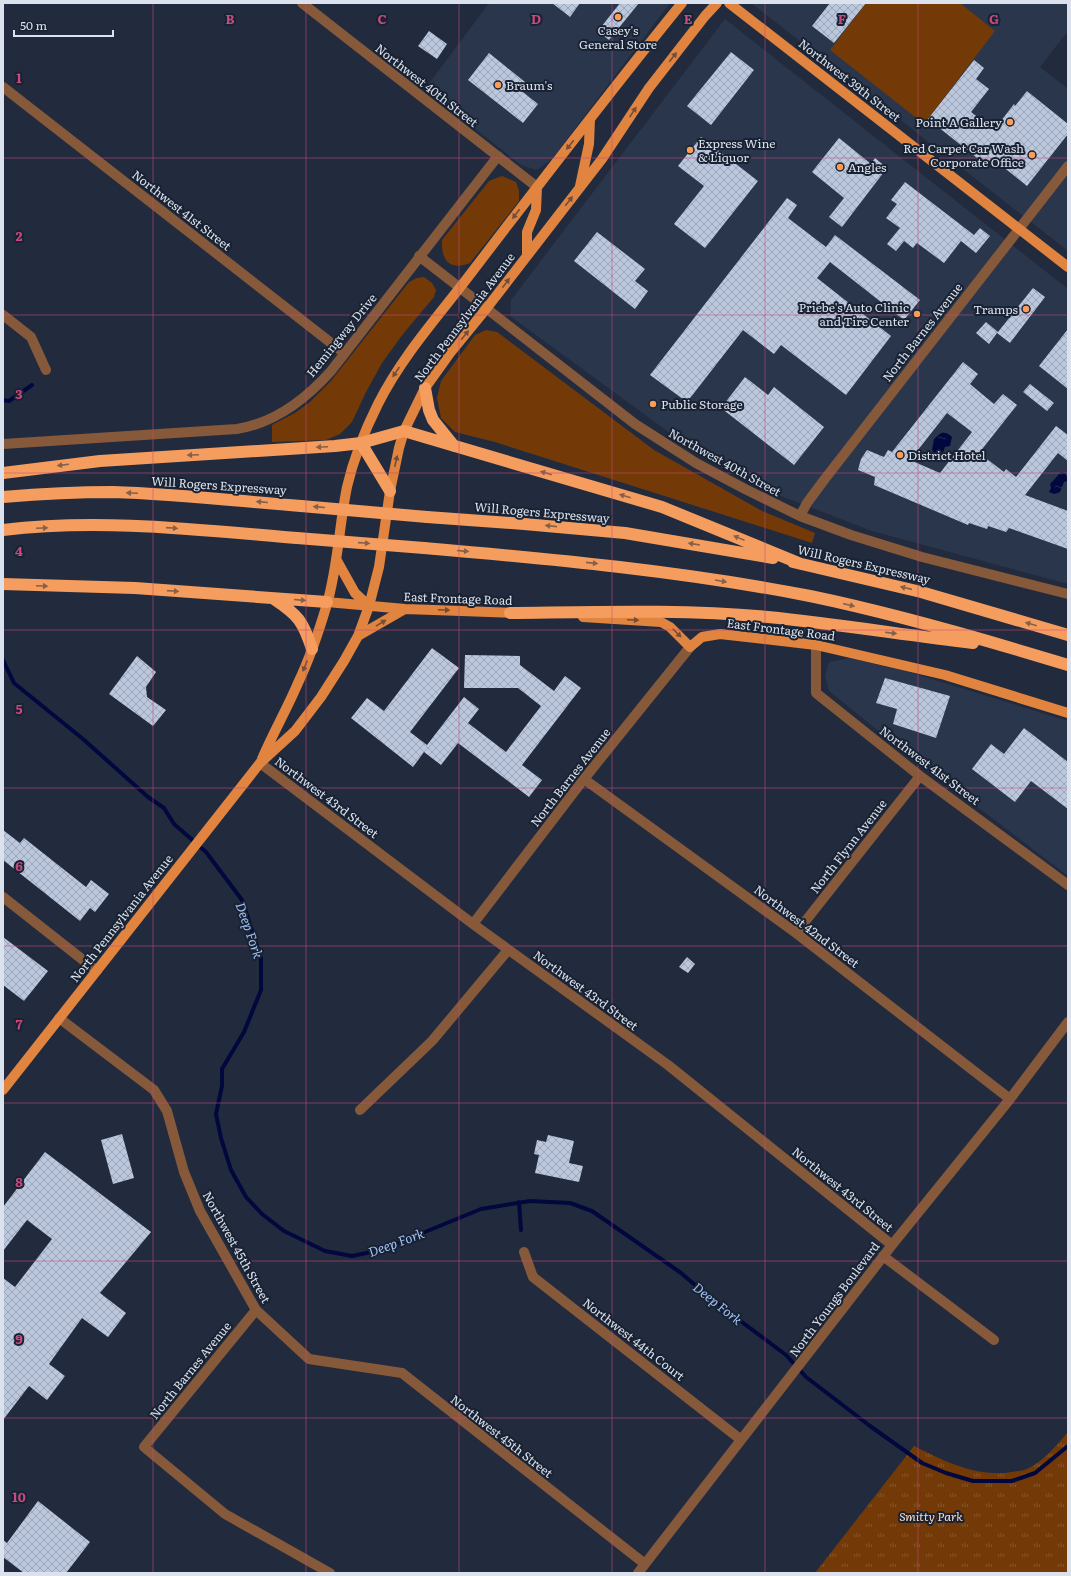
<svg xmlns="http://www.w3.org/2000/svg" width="1071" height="1576" viewBox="0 0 1071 1576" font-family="Literata,serif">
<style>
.built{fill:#2a364c}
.grass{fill:#733a08}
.park{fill:url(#park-tufts)}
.water{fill:url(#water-ripples)}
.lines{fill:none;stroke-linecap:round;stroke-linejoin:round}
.stream{stroke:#00083e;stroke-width:4}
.building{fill:url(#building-cross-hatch);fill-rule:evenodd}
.minor{stroke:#86593b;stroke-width:10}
.major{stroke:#e08440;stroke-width:10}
.highway{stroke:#f59d5f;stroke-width:12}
.highway-bridge{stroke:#f59d5f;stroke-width:12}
.oneway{fill:#724e38}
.oneway2{fill:#866048}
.grid{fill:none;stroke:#c84a80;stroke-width:1;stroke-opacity:0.55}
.poi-dot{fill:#fd9c56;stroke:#182232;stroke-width:1.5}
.labels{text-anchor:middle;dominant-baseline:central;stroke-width:4;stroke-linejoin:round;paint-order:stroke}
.poi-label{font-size:12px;fill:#dbe1ed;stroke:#182232;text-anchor:start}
.street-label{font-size:12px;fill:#dbe1ed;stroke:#182232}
.park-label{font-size:12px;font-style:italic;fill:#ffd9c1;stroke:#182232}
.water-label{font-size:13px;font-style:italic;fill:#a3c1f4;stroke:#182232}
.grid-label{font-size:13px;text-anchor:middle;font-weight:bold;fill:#c84a80;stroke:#182232;stroke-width:4;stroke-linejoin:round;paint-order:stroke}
</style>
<defs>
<pattern id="park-tufts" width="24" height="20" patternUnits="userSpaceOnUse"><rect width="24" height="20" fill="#733a08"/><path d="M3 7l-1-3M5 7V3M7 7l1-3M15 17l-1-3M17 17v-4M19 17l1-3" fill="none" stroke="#86562c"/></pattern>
<pattern id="water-ripples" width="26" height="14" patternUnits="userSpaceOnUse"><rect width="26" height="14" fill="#00083e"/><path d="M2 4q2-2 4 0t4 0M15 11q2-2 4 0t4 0" fill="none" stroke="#252c5a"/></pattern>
<pattern id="building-cross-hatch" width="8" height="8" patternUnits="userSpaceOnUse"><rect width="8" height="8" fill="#bac7dd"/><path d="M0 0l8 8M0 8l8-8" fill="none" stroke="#9ca6b8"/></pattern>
</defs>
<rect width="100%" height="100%" fill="#222b3d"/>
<path class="built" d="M 489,3 L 670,3 L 552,159 L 537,170 L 521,165 L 425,89 Z
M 751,3 L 1068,3 L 1068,31 L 1040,67 L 1068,89 L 1068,251 Z
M 725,19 L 1068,289 L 1068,584 L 872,531 L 781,496 L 674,436 L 510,316 L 511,300 Z
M 849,658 L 909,672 L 1068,721 L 1068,876 L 891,741 L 829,691 L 825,675 L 829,662 Z"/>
<path class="grass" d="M 866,3 L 960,3 L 995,31 L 924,124 L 830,50 Z
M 502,176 L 516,182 L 519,191 L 519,201 L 470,263 C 449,271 441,260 442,240 L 489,181 Z
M 424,277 L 432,283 L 436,290 L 434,297 L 403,334 L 382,363 L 366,392 L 352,422 L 340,434 L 326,440 L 272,442 L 272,425 L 295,413 L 310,402 L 331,381 L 409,282 L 417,278 Z
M 486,330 L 497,332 L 654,450 L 762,511 L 815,533 L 812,543 L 495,442 L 455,432 L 441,418 L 437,398 L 441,381 L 475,335 Z"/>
<path class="park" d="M 1068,1432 L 1068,1573 L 815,1573 L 914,1446 C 944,1461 977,1478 1012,1472 C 1017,1471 1023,1471 1027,1469 C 1043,1462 1057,1445 1068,1432 Z"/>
<path class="water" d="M 941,433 C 946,432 949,434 952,437 L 950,446 L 945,447 L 943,453 L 938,455 L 934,453 L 932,450 L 934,439 Z
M 1061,472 L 1065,473 L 1067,477 L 1067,481 L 1064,482 L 1060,492 L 1054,494 L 1049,492 L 1051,488 L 1050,484 Z"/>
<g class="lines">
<path class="stream" d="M 3,400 L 9,401 L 32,385
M 3,660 L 14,683 L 83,739 L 148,797 L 164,808 L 174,824 L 206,852 L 242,900 L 261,958 L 261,990 L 244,1032 L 222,1069 L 222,1086 L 216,1114 L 221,1138 L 231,1170 L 246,1197 L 262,1214 L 284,1231 L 325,1251 L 352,1256 L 381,1250 L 481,1209 L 530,1201 L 570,1203 L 592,1211 L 681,1273 L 715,1302 L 786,1355 L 806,1377 L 870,1426 L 922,1463 L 946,1473 L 973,1481 L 1012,1481 L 1035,1473 L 1068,1446
M 519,1202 L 521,1230"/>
</g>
<path class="building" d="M 552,3 L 580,3 L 570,17 Z
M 620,3 L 639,3 L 609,40 L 598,31 Z
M 830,3 L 866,3 L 834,43 L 812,26 Z
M 429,31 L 447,44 L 437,59 L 418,46 Z
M 731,52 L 754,70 L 711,125 L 687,106 Z
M 489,53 L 525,82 L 519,89 L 538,104 L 523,123 L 468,80 Z
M 974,60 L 984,68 L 976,79 L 989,89 L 971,112 L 994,130 L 1014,104 L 1015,106 L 1027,91 L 1068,124 L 1068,134 L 1027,186 L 992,158 L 986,165 L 928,119 Z
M 701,137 L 758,181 L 705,248 L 674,224 L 704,186 L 678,166 Z
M 839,138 L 871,164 L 875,158 L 887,168 L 842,227 L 829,217 L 844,198 L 812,172 Z
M 905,182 L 974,235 L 980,228 L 990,236 L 976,253 L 961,241 L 944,263 L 917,243 L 913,248 L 904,241 L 896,251 L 887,244 L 900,228 L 886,218 L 897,204 L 891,200 Z
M 787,198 L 797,205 L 788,218 L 826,247 L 835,235 L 920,300 L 904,320 L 830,262 L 817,278 L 891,336 L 846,395 L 781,345 L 774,354 L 743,330 L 687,402 L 650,375 Z
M 597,232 L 645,269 L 635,281 L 648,291 L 635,309 L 574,261 Z
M 1033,288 L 1045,297 L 1010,343 L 997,333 L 989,344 L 976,333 L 986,322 L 998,332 Z
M 1068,329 L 1068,389 L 1039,366 Z
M 963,362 L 978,374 L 970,384 L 994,404 L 1003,394 L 1017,405 L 979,453 L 1004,472 L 1006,469 L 1016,477 L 1056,426 L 1068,435 L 1068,461 L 1058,453 L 1025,495 L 1068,511 L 1068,549 L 1009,528 L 1006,532 L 988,526 L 987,529 L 969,523 L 968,525 L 874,485 L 875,477 L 858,470 L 861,459 L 867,450 L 884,457 L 888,450 L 892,452 ZM 947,413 L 972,432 L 940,473 L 910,460 Z
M 745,377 L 768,395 L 774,387 L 824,427 L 794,465 L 721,408 Z
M 1030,384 L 1054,403 L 1047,411 L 1023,392 Z
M 432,648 L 459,668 L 410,732 L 427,745 L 464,697 L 479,709 L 468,723 L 506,752 L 541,706 L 518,688 L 464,688 L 465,655 L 520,656 L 520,665 L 554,691 L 565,676 L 581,688 L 522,765 L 542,780 L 529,797 L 458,743 L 441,765 L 424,752 L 413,767 L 351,718 L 367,698 L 384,711 Z
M 137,656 L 156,672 L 146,687 L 147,697 L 166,710 L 153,726 L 109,694 Z
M 885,678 L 950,696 L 936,738 L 893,724 L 897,709 L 876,703 Z
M 1024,728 L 1068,762 L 1068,809 L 1031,781 L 1015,802 L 972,769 L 991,744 L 1004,754 Z
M 3,830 L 20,843 L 24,838 L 86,887 L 91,880 L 109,894 L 95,912 L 90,908 L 80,921 L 3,860 Z
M 3,937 L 48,971 L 24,1001 L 3,985 Z
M 687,957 L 695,964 L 688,973 L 679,967 Z
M 122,1134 L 134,1178 L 113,1184 L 101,1140 Z
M 548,1135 L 574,1141 L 569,1163 L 583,1166 L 579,1182 L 535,1173 L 539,1155 L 534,1154 L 537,1140 L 546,1142 Z
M 45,1152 L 151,1232 L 100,1293 L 126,1313 L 108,1337 L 82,1318 L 49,1364 L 65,1376 L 47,1400 L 29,1386 L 3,1420 L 3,1278 L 15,1287 L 52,1239 L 27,1220 L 3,1251 L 3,1207 Z
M 38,1501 L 90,1542 L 66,1573 L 24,1573 L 3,1557 L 3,1540 L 7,1543 Z"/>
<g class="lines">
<path class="minor" d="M 302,3 L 537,187
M 3,87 L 344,353
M 419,256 L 635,424 L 696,463 L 745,489 L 800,516 L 851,535 L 922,557 L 1068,594
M 3,315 L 31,337 L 46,370
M 3,444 L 237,429 C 275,423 306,399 331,371 L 498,156
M 800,516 L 807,503 L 824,480 L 1068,166
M 816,645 L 816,693 L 920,776 L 1068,885
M 260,763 L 473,924 L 668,1065 L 892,1245
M 584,779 L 796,933 L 1010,1099
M 3,897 L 97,971
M 473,924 L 584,779 L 690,647
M 796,933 L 920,776
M 59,1018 L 154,1090 L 167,1111 L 184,1172 L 200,1211 L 256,1310 L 309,1359 L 402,1373 L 645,1564
M 360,1110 L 432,1041 L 508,950
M 524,1252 L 533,1277 L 740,1439
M 883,1256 L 994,1340
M 256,1310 L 144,1447 L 225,1514 L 330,1573
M 638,1573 L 892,1245 L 1010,1099 L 1068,1022"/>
<path class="major" d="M 729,3 L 1068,267
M 580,186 L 589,144 L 590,119
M 527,256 L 527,232 L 536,210 L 537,187
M 336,559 L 355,593 L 369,606
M 327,602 L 405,609 L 517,613
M 583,617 L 661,622 L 670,627 L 690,647 L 702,637 L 720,634 L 816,645 L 945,675 L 1068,713
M 358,636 L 405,609
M 262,759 C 273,733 287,709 298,683 C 310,658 319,631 327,604 C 338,566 339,526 347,487 C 353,461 366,428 378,404 C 403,354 442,312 475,268 C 543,179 611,90 682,3
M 3,1090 L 260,763 L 295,731 L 321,697 L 344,661 L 358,636 L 369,606 L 379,567 L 390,491 L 399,448 L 404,431 L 425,388 L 450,353 L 486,309 L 602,159 L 649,88 L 705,16 L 717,3"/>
<path class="highway" d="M 425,388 L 429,410 L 433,420 L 454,446
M 361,443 L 390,491
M 3,473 L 100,461 L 335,446 L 361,443 L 404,431 L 662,507 L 801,564
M 3,497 C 39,494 76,492 113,492 C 175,494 238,501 301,506
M 427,517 L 524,524 L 625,533 L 773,558
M 3,530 C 100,518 201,530 297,538
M 424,548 C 553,559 682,571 810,596 C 897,614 983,639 1068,665
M 793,562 L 921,592 L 1068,635
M 3,584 L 135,588 L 327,602
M 274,599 C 298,615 303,621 312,649
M 510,613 C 596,612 682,609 768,617 C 837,624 905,635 973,643"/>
<path class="highway-bridge" d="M 301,506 L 427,517
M 297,538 L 424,548"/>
</g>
<defs><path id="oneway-solid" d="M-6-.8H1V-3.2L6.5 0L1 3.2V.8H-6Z"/></defs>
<g class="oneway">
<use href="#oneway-solid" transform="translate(673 57) rotate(-52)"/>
<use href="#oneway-solid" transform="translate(633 112) rotate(-57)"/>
<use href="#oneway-solid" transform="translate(570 145) rotate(128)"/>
<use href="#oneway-solid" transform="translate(569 201) rotate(-52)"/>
<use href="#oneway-solid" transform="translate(516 214) rotate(127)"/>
<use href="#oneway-solid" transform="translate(506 283) rotate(-53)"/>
<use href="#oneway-solid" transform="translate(465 335) rotate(-51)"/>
<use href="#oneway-solid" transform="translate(396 372) rotate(124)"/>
<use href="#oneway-solid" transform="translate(396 461) rotate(-77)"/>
<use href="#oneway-solid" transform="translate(444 610) rotate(2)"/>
<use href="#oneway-solid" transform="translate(633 620) rotate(3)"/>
<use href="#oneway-solid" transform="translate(381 623) rotate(-31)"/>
<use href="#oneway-solid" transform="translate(677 633) rotate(45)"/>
<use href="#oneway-solid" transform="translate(305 666) rotate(112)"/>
</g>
<g class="oneway2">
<use href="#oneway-solid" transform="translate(322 447) rotate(177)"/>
<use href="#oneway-solid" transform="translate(193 455) rotate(177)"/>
<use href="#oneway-solid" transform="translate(63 465) rotate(173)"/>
<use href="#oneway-solid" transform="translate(546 473) rotate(-164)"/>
<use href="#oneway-solid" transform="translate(132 493) rotate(-177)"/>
<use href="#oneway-solid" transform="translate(625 496) rotate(-164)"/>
<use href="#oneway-solid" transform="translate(262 502) rotate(-175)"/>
<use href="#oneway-solid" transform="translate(319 507) rotate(-175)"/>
<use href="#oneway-solid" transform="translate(551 526) rotate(-174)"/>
<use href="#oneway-solid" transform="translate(42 528) rotate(-3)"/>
<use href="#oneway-solid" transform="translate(172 528) rotate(4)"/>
<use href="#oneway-solid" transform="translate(739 538) rotate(-158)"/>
<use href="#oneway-solid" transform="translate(364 543) rotate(4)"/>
<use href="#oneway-solid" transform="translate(694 544) rotate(-171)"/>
<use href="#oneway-solid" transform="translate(463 551) rotate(5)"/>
<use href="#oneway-solid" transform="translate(592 563) rotate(6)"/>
<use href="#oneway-solid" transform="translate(721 581) rotate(10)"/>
<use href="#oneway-solid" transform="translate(42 586) rotate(2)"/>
<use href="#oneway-solid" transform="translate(906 588) rotate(-167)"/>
<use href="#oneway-solid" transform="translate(173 591) rotate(4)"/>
<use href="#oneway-solid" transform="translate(300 600) rotate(5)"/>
<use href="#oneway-solid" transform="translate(849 605) rotate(13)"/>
<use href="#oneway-solid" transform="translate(1031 624) rotate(-164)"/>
<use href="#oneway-solid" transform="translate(891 633) rotate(7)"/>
</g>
<path class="grid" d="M 153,3 L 153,1573M 306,3 L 306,1573M 459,3 L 459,1573M 612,3 L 612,1573M 765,3 L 765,1573M 918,3 L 918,1573M 3,158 L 1068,158M 3,315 L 1068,315M 3,473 L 1068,473M 3,630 L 1068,630M 3,788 L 1068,788M 3,946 L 1068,946M 3,1103 L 1068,1103M 3,1261 L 1068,1261M 3,1418 L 1068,1418"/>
<g class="poi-dot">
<circle cx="618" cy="17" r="4"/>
<circle cx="498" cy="85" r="4"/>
<circle cx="1010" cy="122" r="4"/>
<circle cx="690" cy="150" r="4"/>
<circle cx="1032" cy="155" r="4"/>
<circle cx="840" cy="167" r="4"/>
<circle cx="1026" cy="309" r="4"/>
<circle cx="917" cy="314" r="4"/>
<circle cx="653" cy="404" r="4"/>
<circle cx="900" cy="455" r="4"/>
</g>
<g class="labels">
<g class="poi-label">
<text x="618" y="30" text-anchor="middle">Casey's<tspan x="618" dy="14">General Store</tspan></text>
<text x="506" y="85">Braum's</text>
<text x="1002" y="122" text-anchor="end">Point A Gallery</text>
<text x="698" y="143">Express Wine<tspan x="698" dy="14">&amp; Liquor</tspan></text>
<text x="1024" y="148" text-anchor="end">Red Carpet Car Wash<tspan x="1024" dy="14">Corporate Office</tspan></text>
<text x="848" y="167">Angles</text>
<text x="909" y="307" text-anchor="end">Priebe's Auto Clinic<tspan x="909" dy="14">and Tire Center</tspan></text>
<text x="1018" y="309" text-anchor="end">Tramps</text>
<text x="661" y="404">Public Storage</text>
<text x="908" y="455">District Hotel</text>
</g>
<g class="street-label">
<text transform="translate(850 80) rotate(38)">Northwest 39th Street</text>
<text transform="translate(427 85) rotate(38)">Northwest 40th Street</text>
<text transform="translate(182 210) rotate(38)">Northwest 41st Street</text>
<text transform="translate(464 317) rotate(-53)">North Pennsylvania Avenue</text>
<text transform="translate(922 332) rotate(-52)">North Barnes Avenue</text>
<text transform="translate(341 335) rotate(-51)">Hemingway Drive</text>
<text transform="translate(725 462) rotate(29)">Northwest 40th Street</text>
<text transform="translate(219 485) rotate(4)">Will Rogers Expressway</text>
<text transform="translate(542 512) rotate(5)">Will Rogers Expressway</text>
<text transform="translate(864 564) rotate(13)">Will Rogers Expressway</text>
<text transform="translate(458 598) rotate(2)">East Frontage Road</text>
<text transform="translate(781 629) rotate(7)">East Frontage Road</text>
<text transform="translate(930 765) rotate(37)">Northwest 41st Street</text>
<text transform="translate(570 777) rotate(-52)">North Barnes Avenue</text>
<text transform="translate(327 797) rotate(37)">Northwest 43rd Street</text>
<text transform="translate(848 846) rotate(-52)">North Flynn Avenue</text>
<text transform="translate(121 918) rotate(-52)">North Pennsylvania Avenue</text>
<text transform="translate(807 926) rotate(37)">Northwest 42nd Street</text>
<text transform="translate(586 990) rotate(36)">Northwest 43rd Street</text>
<text transform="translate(843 1189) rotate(39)">Northwest 43rd Street</text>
<text transform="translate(237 1247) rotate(61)">Northwest 45th Street</text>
<text transform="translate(834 1299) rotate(-53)">North Youngs Boulevard</text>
<text transform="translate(634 1339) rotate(38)">Northwest 44th Court</text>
<text transform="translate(190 1370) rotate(-51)">North Barnes Avenue</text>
<text transform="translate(502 1436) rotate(38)">Northwest 45th Street</text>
</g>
<g class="park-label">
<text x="931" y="1516">Smitty Park</text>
</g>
<g class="water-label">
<text transform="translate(250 930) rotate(71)">Deep Fork</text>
<text transform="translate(396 1242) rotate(-20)">Deep Fork</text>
<text transform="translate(718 1303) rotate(39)">Deep Fork</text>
</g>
</g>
<g class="grid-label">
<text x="230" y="24">B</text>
<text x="382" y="24">C</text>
<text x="536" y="24">D</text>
<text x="688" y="24">E</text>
<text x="842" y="24">F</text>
<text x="994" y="24">G</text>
<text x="19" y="83">1</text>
<text x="19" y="241">2</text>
<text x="19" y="399">3</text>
<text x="19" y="556">4</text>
<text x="19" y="714">5</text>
<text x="19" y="871">6</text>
<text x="19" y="1029">7</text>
<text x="19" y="1187">8</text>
<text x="19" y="1344">9</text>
<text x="19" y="1502">10</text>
</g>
<rect width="1071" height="1576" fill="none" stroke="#dbe1ed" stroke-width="8"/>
<path d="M14 30v6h99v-6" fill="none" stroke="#dbe1ed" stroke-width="2"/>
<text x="20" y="30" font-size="12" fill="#dbe1ed" stroke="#182232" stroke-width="3" paint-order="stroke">50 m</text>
</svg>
